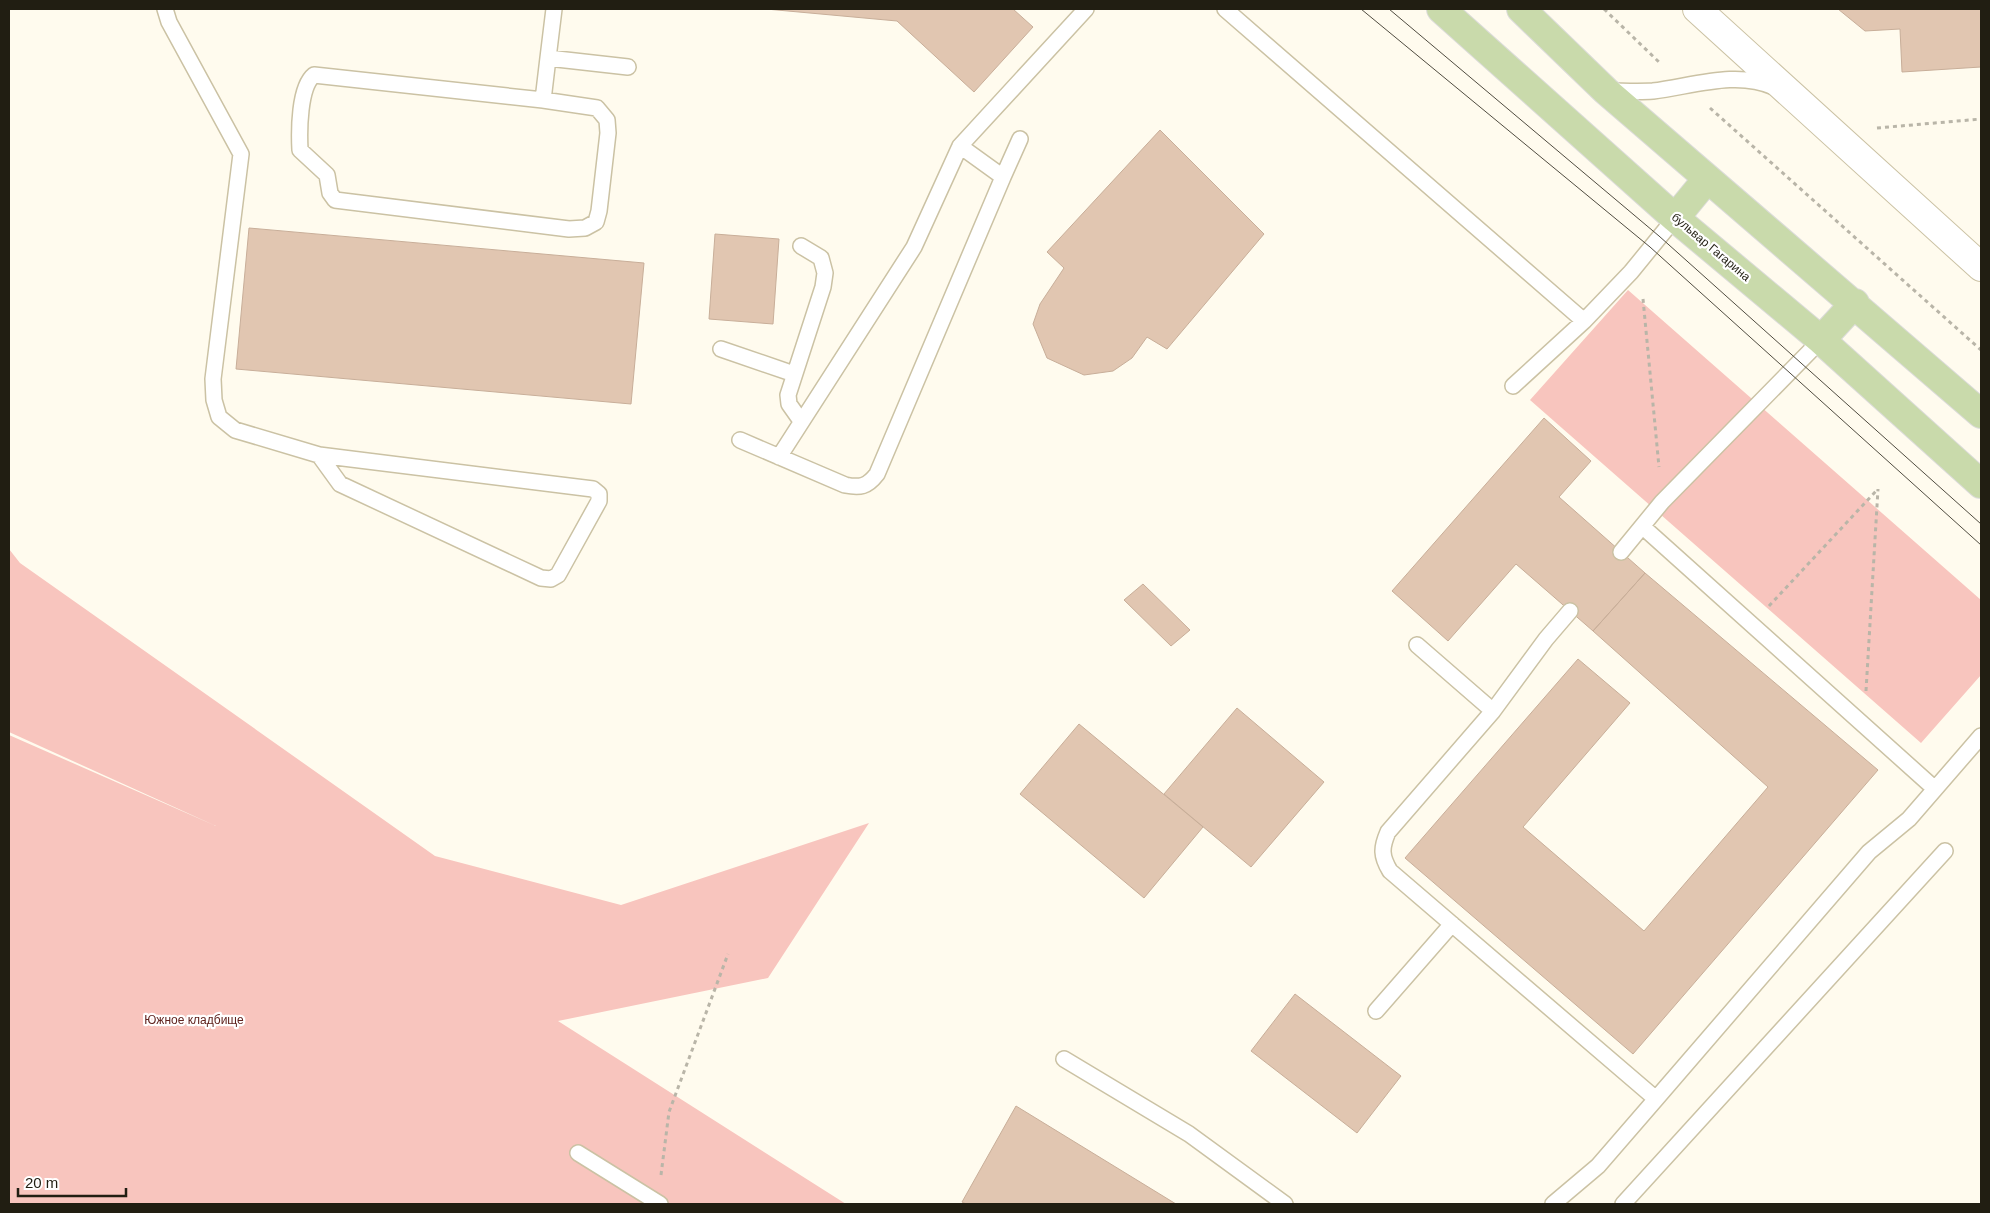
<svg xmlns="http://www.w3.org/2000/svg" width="1990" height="1213" viewBox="0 0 1990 1213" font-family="Helvetica,sans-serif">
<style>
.green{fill:#f8c5be}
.building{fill:#e1c6b1;stroke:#c8ae99}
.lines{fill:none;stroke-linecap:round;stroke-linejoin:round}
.lane-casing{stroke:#cbc2a4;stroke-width:18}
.street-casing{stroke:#cbc2a4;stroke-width:30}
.primary-casing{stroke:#dbdbd9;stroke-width:30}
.path{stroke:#b9b5a8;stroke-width:3;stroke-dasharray:4 4;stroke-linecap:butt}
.lane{stroke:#fff;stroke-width:15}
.street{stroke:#fff;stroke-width:28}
.primary{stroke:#c9daab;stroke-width:28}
.tram{stroke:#504c40;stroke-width:1}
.labels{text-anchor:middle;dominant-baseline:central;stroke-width:4.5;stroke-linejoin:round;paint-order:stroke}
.street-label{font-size:12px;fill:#211e12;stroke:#fff}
.park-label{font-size:12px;fill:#60231e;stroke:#fff}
</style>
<rect width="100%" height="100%" fill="#fffbee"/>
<path class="green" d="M 1628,290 L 1981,600 L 1981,675 L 1921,743 L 1530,400 Z
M 9,549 L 20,563 L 435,856 L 621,905 L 869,823 L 768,978 L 558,1021 L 846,1204 L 9,1204 L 9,735 L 216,826 L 9,732 Z"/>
<path class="building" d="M 766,9 L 1013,9 L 1033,27 L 974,92 L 897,21 Z
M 1838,9 L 1981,9 L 1981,67 L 1902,72 L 1900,29 L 1865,31 Z
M 1160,130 L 1264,234 L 1167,349 L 1147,337 L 1132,358 L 1113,371 L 1084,375 L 1047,358 L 1033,324 L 1040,304 L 1064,268 L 1047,252 Z
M 249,228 L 644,263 L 631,404 L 236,369 Z
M 715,234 L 779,239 L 773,324 L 709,319 Z
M 1544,418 L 1591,461 L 1559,497 L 1645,573 L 1593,631 L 1516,564 L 1448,641 L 1392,591 Z
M 1645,573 L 1878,770 L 1633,1054 L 1405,858 L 1578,659 L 1630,703 L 1523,827 L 1644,931 L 1768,787 L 1593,631 Z
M 1143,584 L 1190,630 L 1171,646 L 1124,600 Z
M 1237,708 L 1324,782 L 1251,867 L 1164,794 Z
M 1079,724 L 1203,827 L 1144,898 L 1020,794 Z
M 1295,994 L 1401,1076 L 1357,1133 L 1251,1051 Z
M 1016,1106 L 1176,1204 L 966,1204 L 962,1202 Z"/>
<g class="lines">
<defs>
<path id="lane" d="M 165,9 L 169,22 L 241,154 L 213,379 L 214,400 L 219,417 L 235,430 L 319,455 L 593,489 L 599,494 L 599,501 L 558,575 L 551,579 L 541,578 L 340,484 L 319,455
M 554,9 L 548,58 L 628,67
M 1225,9 L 1584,321
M 1607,91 C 1622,91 1638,92 1653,91 C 1693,86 1737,70 1774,87
M 543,100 L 597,108 L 607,120 L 608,133 L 599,211 L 596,222 L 585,228 L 569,229 L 335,200 L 330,193 L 327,175 L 300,150 C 299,131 299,87 314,75 L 543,100 L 548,58
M 1003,177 L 1020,139
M 801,246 L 821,258 L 825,273 L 823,287 L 788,395 L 789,404 L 801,421
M 721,349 L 794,374
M 1513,386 L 1584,321 L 1631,272 L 1675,218
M 740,440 L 845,485 C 860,488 867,487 877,474 L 1003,177 L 960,146
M 779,457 L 914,247 L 960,146 L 1086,9
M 1643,527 L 1935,789
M 1621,552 L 1662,502 L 1821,340
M 1417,645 L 1493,711 L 1388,832 C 1381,848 1381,856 1390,871 L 1656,1099 L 1869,852 L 1909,819 L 1981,736
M 1493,711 L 1546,639 L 1570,611
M 1376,1011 L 1452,924
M 1064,1059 L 1189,1134 L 1285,1204
M 578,1153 L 660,1204
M 1553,1204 L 1598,1166 L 1656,1099
M 1623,1204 L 1945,851"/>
<path id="street" d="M 1697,9 L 1981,267"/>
<path id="primary" d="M 1441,9 L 1675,218 L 1821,340 L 1981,484
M 1521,9 L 1606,91 L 1981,414
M 1675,218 L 1707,179
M 1821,340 L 1855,303"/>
</defs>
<use href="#lane" class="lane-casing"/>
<use href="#street" class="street-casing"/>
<use href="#primary" class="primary-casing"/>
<path class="path" d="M 1604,9 L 1661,64
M 1710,108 L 1981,350
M 1877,128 L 1981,119
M 1643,299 L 1659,467
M 1769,606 L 1877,490
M 1866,691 L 1878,489
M 661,1175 L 669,1112 L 728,954"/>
<use href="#lane" class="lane"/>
<use href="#street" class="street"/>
<use href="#primary" class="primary"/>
<path class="tram" d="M 1361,9 L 1650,247 L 1981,545
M 1389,9 L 1659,236 L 1981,524"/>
</g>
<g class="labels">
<g class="street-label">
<text transform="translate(1711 247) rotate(40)">бульвар Гагарина</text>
</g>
<g class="park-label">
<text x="194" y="1020">Южное кладбище</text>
</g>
</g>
<rect width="1990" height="1213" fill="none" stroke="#211e12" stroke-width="20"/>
<path d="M18 1188v8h108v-8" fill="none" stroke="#211e12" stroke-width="2.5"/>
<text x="25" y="1188" font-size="15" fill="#211e12" stroke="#ffffff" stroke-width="4" paint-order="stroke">20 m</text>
</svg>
